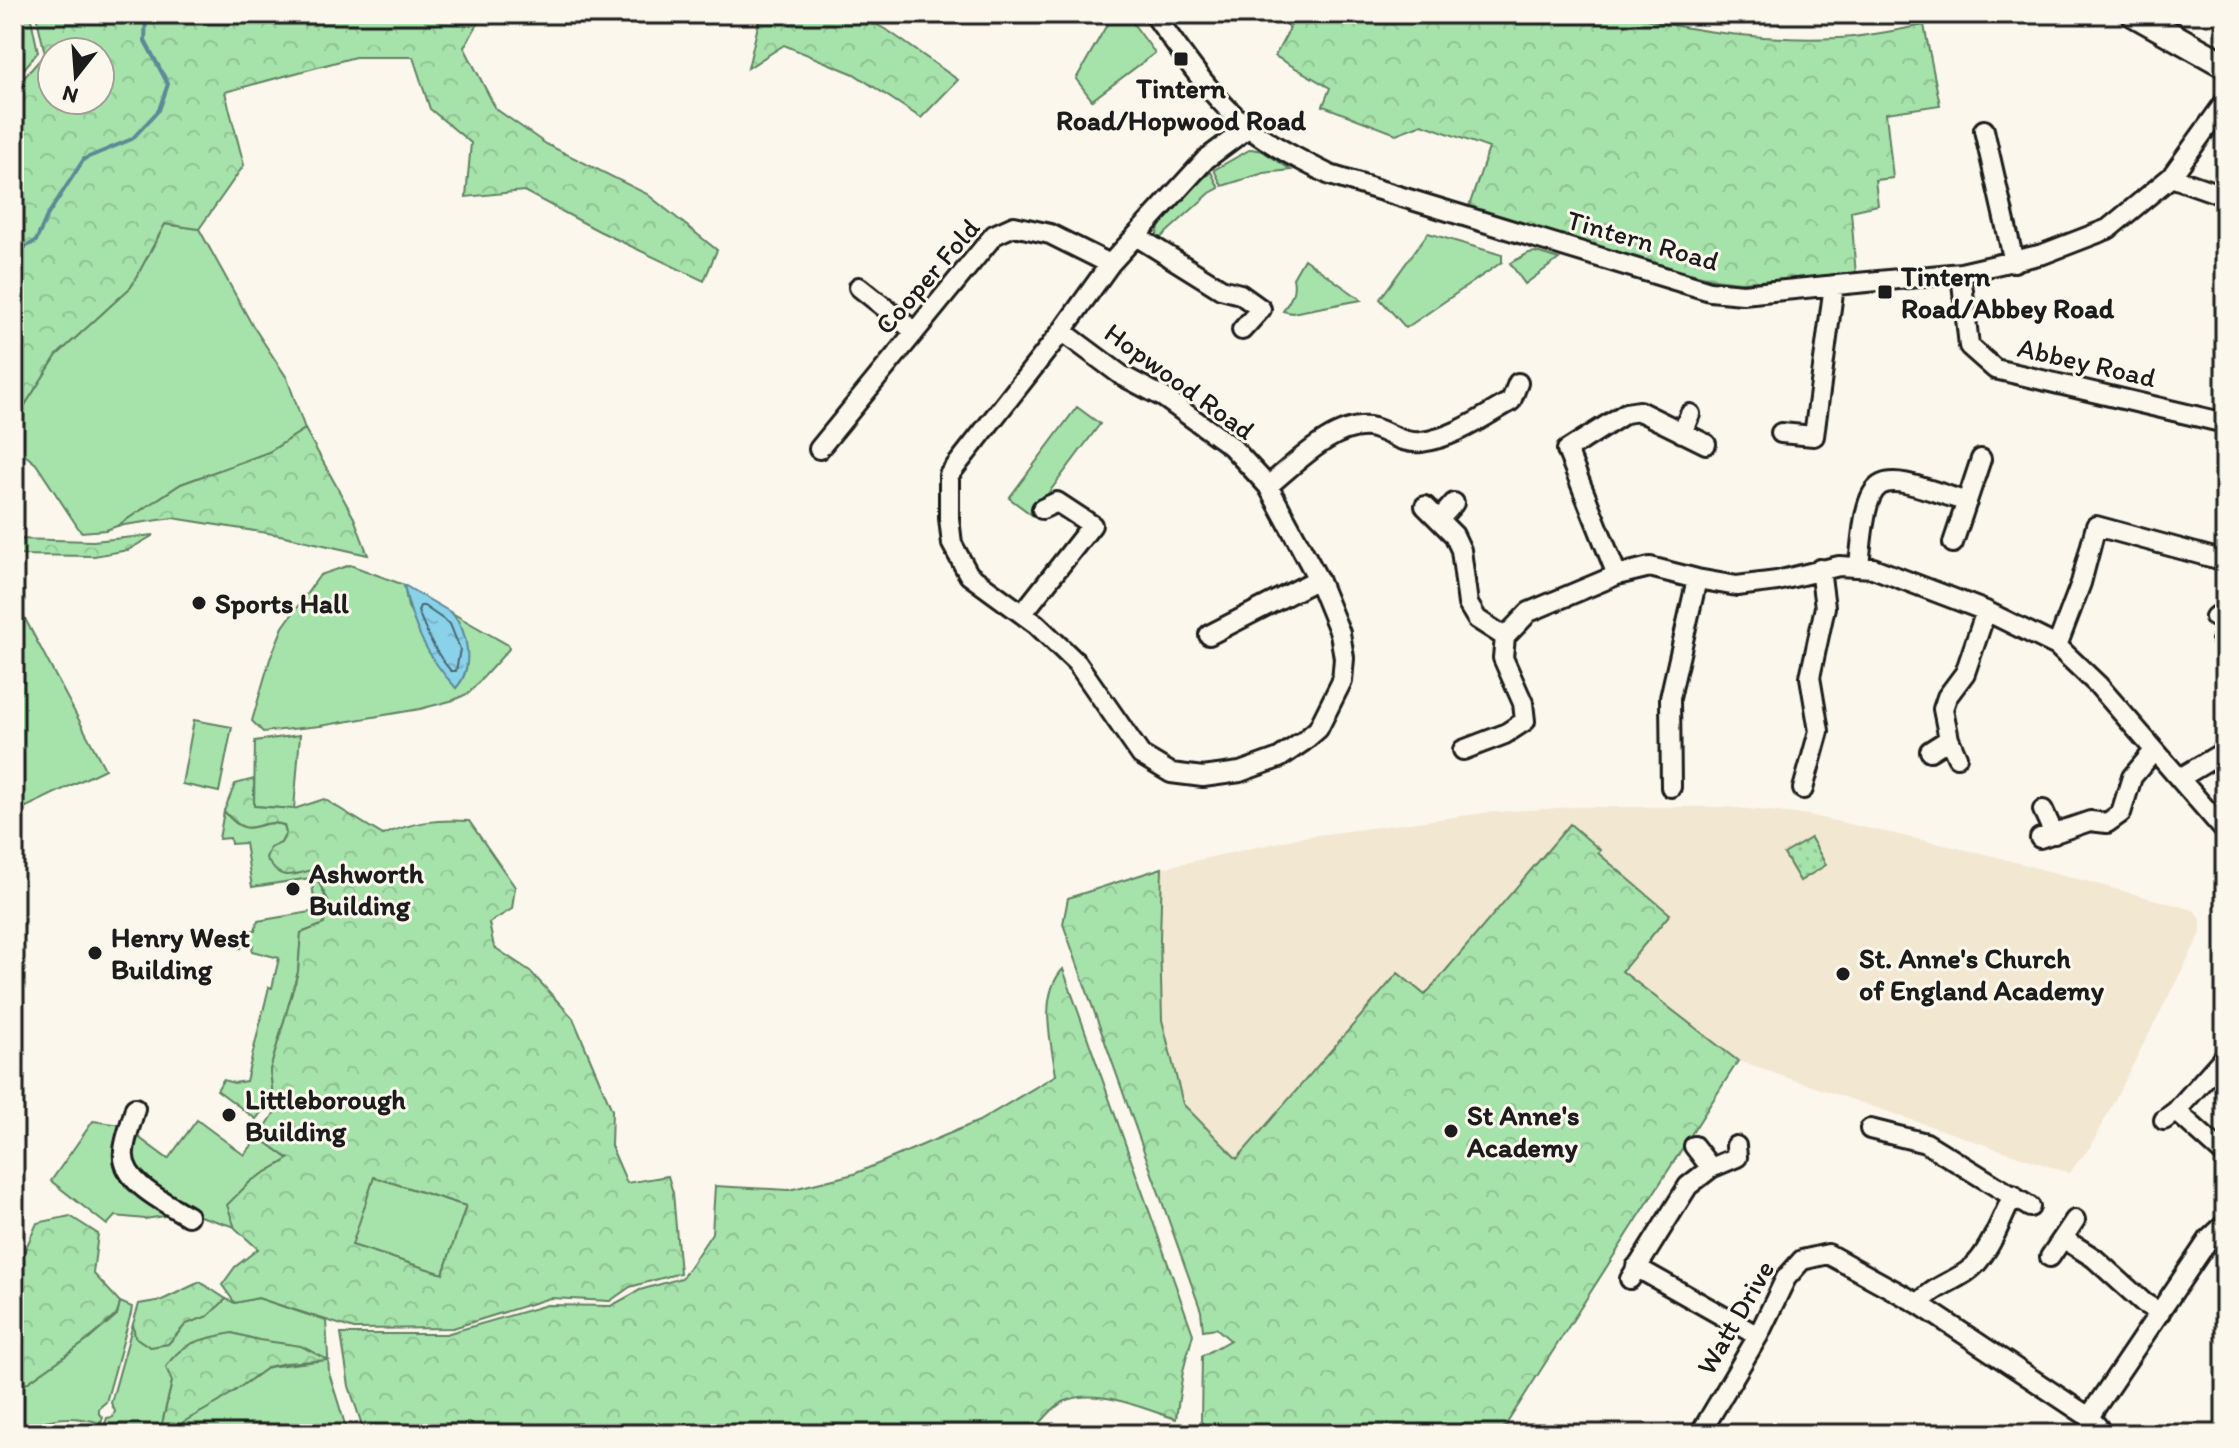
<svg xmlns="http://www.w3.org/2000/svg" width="2239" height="1448" viewBox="0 0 2239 1448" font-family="Itim,sans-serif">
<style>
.built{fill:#f2e7d1}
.grass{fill:#a6e3aa;stroke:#618063;stroke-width:2}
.forest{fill:url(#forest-crowns);stroke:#618063;stroke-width:2;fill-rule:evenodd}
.garden{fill:url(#garden-dots);stroke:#618063;stroke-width:2}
.water{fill:url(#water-ripples);stroke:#5d8998;stroke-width:2}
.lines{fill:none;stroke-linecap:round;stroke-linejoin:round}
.shore{stroke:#48656e;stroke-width:2}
.stream{stroke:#5d8998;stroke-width:4}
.street-casing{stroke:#1c1c1c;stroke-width:24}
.secondary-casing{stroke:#1c1c1c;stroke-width:30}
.street{stroke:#fbf7ec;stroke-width:18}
.secondary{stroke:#fbf7ec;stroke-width:24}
.poi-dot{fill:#1c1c1c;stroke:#fbf7ec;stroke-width:3}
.labels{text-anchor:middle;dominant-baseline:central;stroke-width:6;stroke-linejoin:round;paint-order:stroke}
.poi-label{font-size:28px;font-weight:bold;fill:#1c1c1c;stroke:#fbf7ec;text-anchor:start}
.street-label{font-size:28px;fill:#1c1c1c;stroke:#fbf7ec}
</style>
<defs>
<pattern id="forest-crowns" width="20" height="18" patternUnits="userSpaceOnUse" patternTransform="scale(2)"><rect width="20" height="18" fill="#a6e3aa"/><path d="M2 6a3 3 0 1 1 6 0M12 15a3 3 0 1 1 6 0" fill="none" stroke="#8ec292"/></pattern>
<pattern id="garden-dots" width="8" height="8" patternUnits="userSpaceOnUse" patternTransform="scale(2)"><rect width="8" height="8" fill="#a6e3aa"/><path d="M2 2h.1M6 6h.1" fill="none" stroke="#8ec292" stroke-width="1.8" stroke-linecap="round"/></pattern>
<pattern id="water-ripples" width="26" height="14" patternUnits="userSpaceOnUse" patternTransform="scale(2)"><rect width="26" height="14" fill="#89d2ea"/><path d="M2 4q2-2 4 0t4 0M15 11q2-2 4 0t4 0" fill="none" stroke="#76b4c8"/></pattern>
</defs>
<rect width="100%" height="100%" fill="#fbf7ec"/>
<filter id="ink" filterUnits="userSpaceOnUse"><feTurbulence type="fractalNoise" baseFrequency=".0125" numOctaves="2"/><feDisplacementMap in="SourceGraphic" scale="16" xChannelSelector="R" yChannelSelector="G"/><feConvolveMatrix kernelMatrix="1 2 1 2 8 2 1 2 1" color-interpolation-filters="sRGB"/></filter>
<g filter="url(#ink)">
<path class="built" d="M 1573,807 L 1727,807 L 1808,815 L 1985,854 L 2194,910 L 2201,919 L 2201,933 L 2091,1146 L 2069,1173 L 1738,1061 L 1500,1434 L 1183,1105 L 1162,1020 L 1160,939 L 1162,868 L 1303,837 L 1484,813 Z"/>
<path class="grass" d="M 14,14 L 30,14 L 38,52 L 14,81 Z
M 1113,14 L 1126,14 L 1155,53 L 1092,100 L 1076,79 Z
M 1251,149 L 1263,151 L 1291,170 L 1264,173 L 1222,186 L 1214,170 Z
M 1211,172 L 1219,188 L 1210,193 L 1156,242 C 1157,213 1190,189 1211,172 Z
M 165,224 L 199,229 L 251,323 L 287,378 L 305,429 L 269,452 L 181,484 L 117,526 L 106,530 L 81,532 L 36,464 L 14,446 L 14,422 L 57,355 L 131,287 Z
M 1428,233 L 1502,255 L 1502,262 L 1406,328 L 1380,299 Z
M 1536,252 L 1559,259 L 1525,284 L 1510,263 L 1529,253 Z
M 1304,259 L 1359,298 L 1361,300 L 1292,313 L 1283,311 C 1291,299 1296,292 1293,278 Z
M 1077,407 L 1100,424 L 1032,515 L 1009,498 Z
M 350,565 L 404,585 L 408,607 L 456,688 C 474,670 468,632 452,613 L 508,645 L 509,649 L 469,693 L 454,700 L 420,709 L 320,726 L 263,732 L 252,721 L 270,659 L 283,627 L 320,575 Z
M 14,598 L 105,769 L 14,813 Z
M 194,720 L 232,727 L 219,792 L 182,784 Z
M 300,735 L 294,809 L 254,806 L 255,741 Z
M 224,811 C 251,844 255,817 284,825 L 286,833 L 281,843 C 311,870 331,880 325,924 L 301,933 L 298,972 L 270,1070 L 275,1112 L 267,1105 L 256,1119 L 217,1090 L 223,1080 L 234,1083 L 246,1081 L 269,987 L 272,988 L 279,958 L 252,951 L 253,945 L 243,943 L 241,948 L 231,946 L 230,934 L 255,930 L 258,921 L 316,911 L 311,878 L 252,887 L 245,843 L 231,844 L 230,838 L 219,839 Z
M 197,1120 L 244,1155 L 259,1137 L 289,1159 L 251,1181 L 228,1205 L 235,1227 L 190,1213 L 133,1172 L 130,1147 L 134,1134 L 168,1159 Z
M 93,1121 L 122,1125 C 101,1176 135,1187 171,1215 L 145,1219 L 115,1216 L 107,1225 L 51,1181 Z
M 374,1177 L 466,1206 L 443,1274 L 351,1245 Z
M 258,1298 L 326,1321 L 329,1373 L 348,1434 L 182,1434 L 183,1422 L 219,1402 L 268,1367 L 326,1360 L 232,1333 L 172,1382 L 162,1424 L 142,1434 L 105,1424 L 107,1418 L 113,1417 L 115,1411 L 111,1403 L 133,1324 L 135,1337 L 150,1347 L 168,1344 L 186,1324 L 208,1316 L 226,1299 L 235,1303 Z
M 120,1302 L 132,1307 L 131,1313 L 106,1402 L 99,1408 L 99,1414 L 103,1417 L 101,1423 C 68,1414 45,1417 15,1434 L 14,1392 L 88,1340 L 117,1315 Z"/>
<path class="forest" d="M 36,14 L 484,14 L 464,47 L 496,109 L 546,144 L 647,194 L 717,250 L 704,281 L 599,231 L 524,191 L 466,197 L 471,143 L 430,109 L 413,57 L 355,57 L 225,92 L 244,165 L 199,229 L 165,224 L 131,287 L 57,355 L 14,422 L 14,89 L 45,54 ZM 100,52 L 100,100 L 52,100 L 52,52 Z
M 757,14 L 858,14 L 890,32 L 958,80 L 921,118 L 854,74 L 784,45 L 748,68 L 760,17 Z
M 1269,14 L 1629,14 C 1691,33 1774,41 1838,38 C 1867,37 1896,30 1924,25 L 1940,105 L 1886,113 L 1893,178 L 1875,180 L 1878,205 L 1851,211 L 1856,276 L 1740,282 L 1714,279 L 1649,263 L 1468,209 L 1489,148 L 1422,124 L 1396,134 L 1323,106 L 1330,88 L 1275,56 L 1290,28 Z
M 305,429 L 354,518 L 368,555 L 280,535 L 173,518 L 117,526 L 181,484 L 269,452 Z
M 154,535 L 128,550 L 94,556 L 14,555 L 14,539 L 93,541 Z
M 254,779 L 254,806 L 294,809 L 324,799 L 383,835 C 412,822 437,819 469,821 L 515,887 L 512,909 L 489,923 L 494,947 L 530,971 L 573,1018 L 612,1110 L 611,1146 L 627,1183 L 668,1176 L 673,1193 L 680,1273 L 630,1287 L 610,1301 L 550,1298 L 453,1328 L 354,1329 L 258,1298 L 235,1303 L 222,1285 L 235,1267 L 258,1249 L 235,1228 L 227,1205 L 251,1181 L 289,1159 L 259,1137 L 275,1112 L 270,1070 L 298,972 L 301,933 L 324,924 L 328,900 L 312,870 C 288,876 280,881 266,858 L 270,848 L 281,843 L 286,833 L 284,825 C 255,816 252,844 224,811 L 235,784 ZM 374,1177 L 466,1206 L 443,1274 L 352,1245 Z
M 1570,824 L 1600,850 L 1598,853 L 1670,914 L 1622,971 L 1738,1061 L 1500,1434 L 1209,1434 L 1201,1421 L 1202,1356 L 1230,1340 L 1216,1328 L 1203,1330 L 1201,1311 L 1063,924 L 1068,898 L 1162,868 L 1160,939 L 1162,1020 L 1183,1104 L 1237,1159 L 1398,973 L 1425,995 Z
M 1063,969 L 1193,1334 L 1183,1371 L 1176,1419 C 1143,1409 1097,1386 1063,1402 C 1050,1409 1040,1424 1031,1434 L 365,1434 L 349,1386 L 341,1334 L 446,1334 L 547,1305 L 611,1306 L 640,1290 L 682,1278 L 712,1233 L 715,1186 L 789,1190 L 854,1174 L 979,1121 L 1056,1075 C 1051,1042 1038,996 1063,969 Z
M 70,1216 L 98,1234 L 93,1273 L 120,1302 L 117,1314 L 88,1340 L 14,1392 L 14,1275 L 37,1223 Z
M 200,1282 L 226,1299 L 208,1316 L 186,1324 L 168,1344 L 150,1347 L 135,1337 L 133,1324 L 139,1304 L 162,1300 Z
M 232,1333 L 259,1340 L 301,1346 L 328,1360 L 285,1363 L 268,1367 L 219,1402 L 183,1422 L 182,1434 L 142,1434 L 162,1424 L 172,1382 L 166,1367 C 182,1341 203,1339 232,1333 Z"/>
<path class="garden" d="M 1811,838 L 1826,865 L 1800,881 L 1784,854 Z"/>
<path class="water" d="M 404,585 L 452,613 C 469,633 474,668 456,688 C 428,658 412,626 404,585 Z"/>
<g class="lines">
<path class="shore" d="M 420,606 L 424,606 L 450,624 L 460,649 L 456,671 L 451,671 C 435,653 427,633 418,611 Z"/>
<path class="stream" d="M 14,253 L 36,241 L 47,216 L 84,159 L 132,139 L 159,110 L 168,84 L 145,41 L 146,14"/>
<defs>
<path id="street" d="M 1154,14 C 1180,51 1213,100 1249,128 C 1274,147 1302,161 1330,175 L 1710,291 L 1743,294 L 1961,273 L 2043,254 L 2108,229 L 2171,177 L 2225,102
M 1984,130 L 2014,262
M 2171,177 L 2225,196
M 1136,236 L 1221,289 L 1240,294 L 1261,309 L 1242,330
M 1961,273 L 1969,346 L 1995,369 L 2225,423
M 859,287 L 914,331
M 1062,331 L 1121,375 L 1163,397 L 1231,446 L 1268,486 L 1318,579 L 1340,633 L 1344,658 L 1342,681 L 1318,729 L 1304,741 L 1279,758 L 1240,772 L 1203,777 L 1171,773 L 1141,755 L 1077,663 L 1036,624 L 969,575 L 952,544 L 949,518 L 949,475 L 1062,331 L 1110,264 L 1206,159 L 1249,127
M 1682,433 L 1690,414
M 1781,433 L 1814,436 L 1834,285
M 819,449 L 994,235 L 1014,226 L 1050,234 L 1110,264
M 1268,486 C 1294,465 1337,419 1374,428 C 1391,433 1402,444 1421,442 C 1454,438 1483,417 1511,401 L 1518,383
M 1425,506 L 1454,535 L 1461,550 L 1468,604 L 1477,619 L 1505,637
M 1439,520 L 1454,503
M 1953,543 L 1981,459
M 1859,567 C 1868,463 1875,472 1967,502
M 1617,575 L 1567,450 L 1626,413 L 1639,411 L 1706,444
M 1023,613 L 1092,525 L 1057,502 L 1042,509
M 2215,617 L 2225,620
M 1209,635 L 1318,579
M 2222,641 L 2225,632
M 2057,646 L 2081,583 L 2096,526 L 2225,561
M 1463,750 L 1505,734 L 1525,721 L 1523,703 L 1503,658 L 1505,637 L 1529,612 L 1617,575 L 1650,567 L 1697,579 L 1737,586 L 1777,581 L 1839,566 L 1873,568 L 1986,611 L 2057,646 L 2098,685 L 2225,831
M 1930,751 L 1949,739
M 1957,757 L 1949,739 L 1943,709 L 1947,697 L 1965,673 L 1986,611
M 2180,778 L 2225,751
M 1671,787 L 1670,698 L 1697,579
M 1803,789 L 1819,731 L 1810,677 L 1825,607 L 1820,569
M 2043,810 L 2054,834
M 2040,838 L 2090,821 L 2107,823 L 2121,813 L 2132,777 L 2154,751
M 135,1108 C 132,1122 125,1137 124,1151 C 120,1182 166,1203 188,1216
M 2176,1111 L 2225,1155
M 2164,1120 L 2176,1111 L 2225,1056
M 1870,1129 L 1926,1143 L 2030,1207
M 1694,1146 L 1711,1168
M 2064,1239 L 2094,1258 L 2144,1303 L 2160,1313
M 2050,1257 L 2075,1220
M 1636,1267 L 1758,1336
M 1630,1279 L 1688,1186 L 1711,1168 L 1737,1157 L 1736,1146
M 1919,1304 C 1935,1283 1965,1280 1980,1259 C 1994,1241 2003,1216 2013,1195
M 1700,1434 L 1758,1336 L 1786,1278 L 1802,1260 L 1828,1254 L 1919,1304 L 2089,1417
M 2101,1434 L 2098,1427 L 2089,1417 L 2209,1239 L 2225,1224"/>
<path id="secondary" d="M 2134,14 L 2225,65"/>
</defs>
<use href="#street" class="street-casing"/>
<use href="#secondary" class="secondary-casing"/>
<use href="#street" class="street"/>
<use href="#secondary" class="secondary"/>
</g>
</g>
<g class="poi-dot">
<rect x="1173" y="51" width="16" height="16" rx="4"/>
<rect x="1877" y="284" width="16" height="16" rx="4"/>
<circle cx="199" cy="603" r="8"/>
<circle cx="293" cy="889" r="8"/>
<circle cx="95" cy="953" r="8"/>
<circle cx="1843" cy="974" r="8"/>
<circle cx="229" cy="1115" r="8"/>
<circle cx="1451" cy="1131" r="8"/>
</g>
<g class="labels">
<g class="poi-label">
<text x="1181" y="88" text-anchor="middle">Tintern<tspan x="1181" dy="32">Road/Hopwood Road</tspan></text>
<text x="1901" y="276">Tintern<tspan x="1901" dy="32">Road/Abbey Road</tspan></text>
<text x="215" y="603">Sports Hall</text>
<text x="309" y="873">Ashworth<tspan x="309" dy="32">Building</tspan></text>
<text x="111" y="937">Henry West<tspan x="111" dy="32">Building</tspan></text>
<text x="1859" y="958">St. Anne's Church<tspan x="1859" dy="32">of England Academy</tspan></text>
<text x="245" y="1099">Littleborough<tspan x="245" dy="32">Building</tspan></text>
<text x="1467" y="1115">St Anne's<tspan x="1467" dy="32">Academy</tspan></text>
</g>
<g class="street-label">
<text transform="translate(1643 240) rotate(16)">Tintern Road</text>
<text transform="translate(927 276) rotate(-49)">Cooper Fold</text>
<text transform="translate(2087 362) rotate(13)">Abbey Road</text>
<text transform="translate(1180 381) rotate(36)">Hopwood Road</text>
<text transform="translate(1735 1317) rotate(-60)">Watt Drive</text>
</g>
</g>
<rect width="2239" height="1448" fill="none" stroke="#fbf7ec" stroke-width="48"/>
<rect x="24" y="24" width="2191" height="1400" fill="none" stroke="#1c1c1c" stroke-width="3" filter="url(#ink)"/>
<g transform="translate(76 76) rotate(197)"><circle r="38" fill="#fbf7ec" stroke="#a29f99" stroke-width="2"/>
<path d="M0-6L14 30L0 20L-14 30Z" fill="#1c1c1c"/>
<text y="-12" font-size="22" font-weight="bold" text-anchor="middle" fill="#1c1c1c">N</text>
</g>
</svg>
